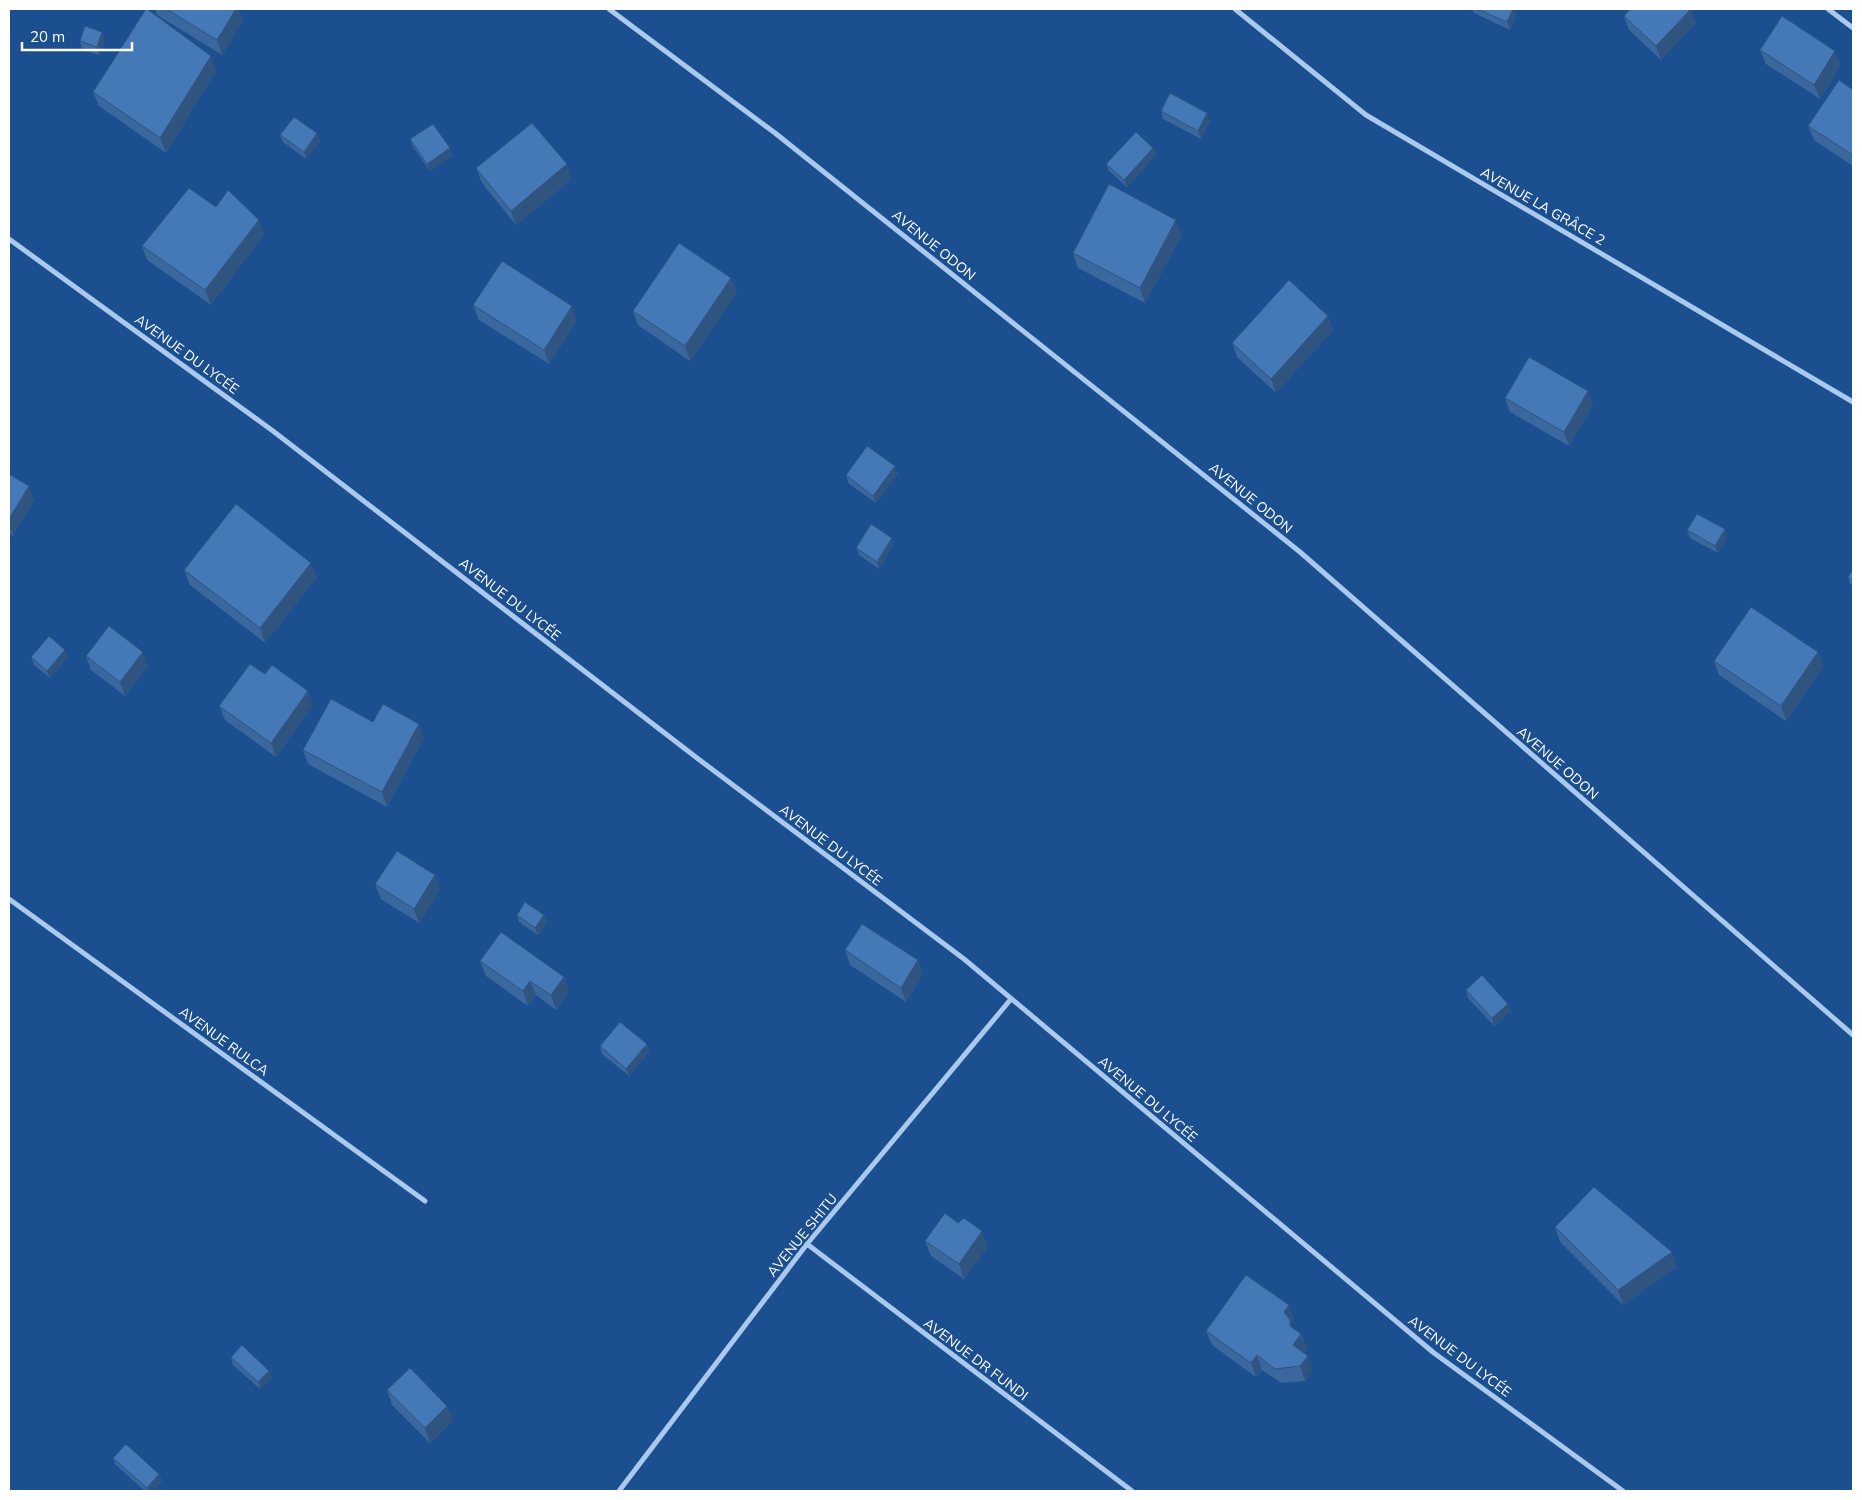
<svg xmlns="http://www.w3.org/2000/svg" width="1862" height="1500" viewBox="0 0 1862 1500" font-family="Mulish,sans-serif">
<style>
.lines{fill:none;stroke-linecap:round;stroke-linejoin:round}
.street{stroke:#a9c9ee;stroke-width:5}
.wall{fill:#3a679d}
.shaded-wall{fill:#305480}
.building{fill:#4478b7;stroke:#305480}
.labels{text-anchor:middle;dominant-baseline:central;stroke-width:4.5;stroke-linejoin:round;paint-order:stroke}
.street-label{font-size:14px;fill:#fff;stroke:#1b4f8f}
</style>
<rect width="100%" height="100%" fill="#1b4f8f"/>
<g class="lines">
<path class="street" d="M 609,9 L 775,133 L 1300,552 L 1853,1035
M 1235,9 L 1366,115 L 1853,402
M 1828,9 L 1853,28
M 9,239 L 273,431 L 697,758 L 964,959 L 1434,1353 L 1623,1491
M 9,899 L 425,1201
M 807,1244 L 1132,1491
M 619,1491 L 807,1244 L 1011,999"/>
</g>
<path class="wall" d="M 155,9 L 238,9 L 243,21 L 222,55 L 157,15 Z
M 1472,9 L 1514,9 L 1516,15 L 1510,30 L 1474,13 Z
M 1624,16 L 1696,23 L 1661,60 L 1629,30 Z
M 102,32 L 105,39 L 99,55 L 82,49 L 80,41 Z
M 1760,50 L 1841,65 L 1820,99 L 1766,64 Z
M 216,71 L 166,153 L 99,106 L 93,92 Z
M 1853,90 L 1853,166 L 1814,140 L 1808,126 Z
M 1161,111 L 1210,121 L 1201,139 L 1163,119 Z
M 317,133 L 320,141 L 306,159 L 283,142 L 280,135 Z
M 410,139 L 450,148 L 452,156 L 430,171 L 413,147 Z
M 1153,148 L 1156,155 L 1127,187 L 1109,171 L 1106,164 Z
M 476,168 L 572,179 L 516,225 L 482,183 Z
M 216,207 L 259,220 L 264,234 L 211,305 L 147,260 L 142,246 Z
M 1182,235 L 1145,303 L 1078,268 L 1073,253 Z
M 731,278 L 737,293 L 690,361 L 638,325 L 633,311 Z
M 473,305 L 577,321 L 549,364 L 479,320 Z
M 1328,316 L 1333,330 L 1276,393 L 1237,357 L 1232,343 Z
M 1588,391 L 1593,405 L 1569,446 L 1510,412 L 1505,398 Z
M 895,466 L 898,474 L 876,503 L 848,483 L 846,475 Z
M 9,474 L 34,500 L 13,536 L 9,533 Z
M 1687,530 L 1727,536 L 1718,553 L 1690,538 Z
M 894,545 L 879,569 L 859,555 L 856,548 Z
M 184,570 L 317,577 L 265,643 L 190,585 Z
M 1853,570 L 1853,586 L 1850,584 L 1848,577 Z
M 1818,652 L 1823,667 L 1786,721 L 1719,675 L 1714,661 Z
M 86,656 L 148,666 L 125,696 L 91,670 Z
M 31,657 L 68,657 L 50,678 L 34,665 Z
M 265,674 L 308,691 L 313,706 L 276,757 L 225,720 L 219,706 Z
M 373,722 L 424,738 L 387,807 L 308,764 L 303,750 Z
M 375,884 L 440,890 L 419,923 L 381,899 Z
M 517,915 L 544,915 L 547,923 L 538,935 L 519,922 Z
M 845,950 L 923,974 L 906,1002 L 850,965 Z
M 480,961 L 569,991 L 556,1010 L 536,995 L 528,1006 L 486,976 Z
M 1466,990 L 1511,1011 L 1494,1026 L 1468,998 Z
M 647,1044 L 649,1052 L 629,1076 L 602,1054 L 600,1046 Z
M 958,1223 L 988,1246 L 964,1279 L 931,1256 L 925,1241 Z
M 1555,1227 L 1677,1267 L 1623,1305 L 1560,1242 Z
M 1294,1319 L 1291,1324 L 1292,1328 L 1301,1334 L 1307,1348 L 1304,1352 L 1308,1356 L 1313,1370 L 1305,1381 L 1281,1383 L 1262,1370 L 1256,1377 L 1212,1345 L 1206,1331 Z
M 231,1357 L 272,1378 L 260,1389 L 233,1365 Z
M 387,1390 L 447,1406 L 453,1420 L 430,1443 L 392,1405 Z
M 113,1458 L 159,1474 L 162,1481 L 153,1491 L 145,1491 L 116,1465 Z"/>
<path class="shaded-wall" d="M 236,9 L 238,9 L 243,21 L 222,55 L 217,40 Z
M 1513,9 L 1514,9 L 1516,15 L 1510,30 L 1507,22 Z
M 1691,9 L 1696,23 L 1661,60 L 1656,46 Z
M 102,32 L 105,39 L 99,55 L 97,47 Z
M 1835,51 L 1841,65 L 1820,99 L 1814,85 Z
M 211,56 L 216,71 L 166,153 L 160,138 Z
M 1207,113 L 1210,121 L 1201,139 L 1198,131 Z
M 317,133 L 320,141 L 306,159 L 304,152 Z
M 450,148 L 452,156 L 430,171 L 427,164 Z
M 1153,148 L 1156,155 L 1127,187 L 1124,180 Z
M 567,164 L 572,179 L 516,225 L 511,211 Z
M 259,220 L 264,234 L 211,305 L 205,290 Z
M 1176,220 L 1182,235 L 1145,303 L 1140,288 Z
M 731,278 L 737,293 L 690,361 L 685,346 Z
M 572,306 L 577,321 L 549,364 L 544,350 Z
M 1328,316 L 1333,330 L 1276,393 L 1271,379 Z
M 1588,391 L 1593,405 L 1569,446 L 1564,432 Z
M 895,466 L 898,474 L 876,503 L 873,496 Z
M 29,486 L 34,500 L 13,536 L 9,524 L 9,519 Z
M 1725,529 L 1727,536 L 1718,553 L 1715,546 Z
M 892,538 L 894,545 L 879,569 L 877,562 Z
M 311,563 L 317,577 L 265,643 L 260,628 Z
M 65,650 L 68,657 L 50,678 L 47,671 Z
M 143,652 L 148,666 L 125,696 L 120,682 Z
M 1818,652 L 1823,667 L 1786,721 L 1781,706 Z
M 308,691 L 313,706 L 276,757 L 271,743 Z
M 419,724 L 424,738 L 387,807 L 382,792 Z
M 435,875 L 440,890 L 419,923 L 414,909 Z
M 544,915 L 547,923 L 538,935 L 535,928 Z
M 918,960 L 923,974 L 906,1002 L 901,988 Z
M 564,977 L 569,991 L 556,1010 L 551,995 Z
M 530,981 L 536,995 L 528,1006 L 523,991 Z
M 1508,1004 L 1511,1011 L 1494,1026 L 1492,1018 Z
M 647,1044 L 649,1052 L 629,1076 L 626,1069 Z
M 982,1231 L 988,1246 L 964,1279 L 959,1264 Z
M 1672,1252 L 1677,1267 L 1623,1305 L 1618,1290 Z
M 1289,1305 L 1294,1319 L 1291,1324 L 1295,1334 L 1295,1340 L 1284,1312 Z
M 1301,1334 L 1307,1348 L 1298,1359 L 1293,1345 Z
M 1257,1355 L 1262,1370 L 1256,1377 L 1251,1363 Z
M 1308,1356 L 1313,1370 L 1305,1381 L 1300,1366 Z
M 269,1371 L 272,1378 L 260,1389 L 258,1382 Z
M 447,1406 L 453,1420 L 430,1443 L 425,1428 Z
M 159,1474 L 162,1481 L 153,1491 L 148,1491 L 147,1488 Z"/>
<path class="building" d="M 146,9 L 147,9 L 211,56 L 160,138 L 93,92 Z
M 166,9 L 236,9 L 217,40 Z
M 1477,9 L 1513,9 L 1507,22 Z
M 1630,9 L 1691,9 L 1656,46 L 1624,16 Z
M 1782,16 L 1835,51 L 1814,85 L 1760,50 Z
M 85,26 L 102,32 L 97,47 L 80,41 Z
M 1839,80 L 1853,90 L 1853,155 L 1808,126 Z
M 1170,93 L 1207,113 L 1198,131 L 1161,111 Z
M 294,117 L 317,133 L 304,152 L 280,135 Z
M 532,123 L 567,164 L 511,211 L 476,168 Z
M 433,124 L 450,148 L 427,164 L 410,139 Z
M 1136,132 L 1153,148 L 1124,180 L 1106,164 Z
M 1109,184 L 1176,220 L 1140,288 L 1073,253 Z
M 189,188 L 216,207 L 228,190 L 259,220 L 205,290 L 142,246 Z
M 679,243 L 731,278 L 685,346 L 633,311 Z
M 502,261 L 572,306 L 544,350 L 473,305 Z
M 1289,280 L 1328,316 L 1271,379 L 1232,343 Z
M 1529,357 L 1588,391 L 1564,432 L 1505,398 Z
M 867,446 L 895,466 L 873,496 L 846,475 Z
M 9,474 L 29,486 L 9,519 Z
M 236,504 L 311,563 L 260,628 L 184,570 Z
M 1697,514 L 1725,529 L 1715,546 L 1687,530 Z
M 871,524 L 892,538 L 877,562 L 856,548 Z
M 1853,570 L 1853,581 L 1848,577 Z
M 1751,607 L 1818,652 L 1781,706 L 1714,661 Z
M 109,626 L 143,652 L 120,682 L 86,656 Z
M 49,636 L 65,650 L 47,671 L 31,657 Z
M 250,664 L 265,674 L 272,665 L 308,691 L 271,743 L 219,706 Z
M 331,699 L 373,722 L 383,704 L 419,724 L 382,792 L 303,750 Z
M 397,851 L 435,875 L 414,909 L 375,884 Z
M 525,902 L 544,915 L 535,928 L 517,915 Z
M 862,924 L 918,960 L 901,988 L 845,950 Z
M 501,932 L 564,977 L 551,995 L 530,981 L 523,991 L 480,961 Z
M 1482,975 L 1508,1004 L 1492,1018 L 1466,990 Z
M 620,1022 L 647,1044 L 626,1069 L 600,1046 Z
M 1594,1187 L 1672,1252 L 1618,1290 L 1555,1227 Z
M 945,1213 L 958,1223 L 964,1218 L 982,1231 L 959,1264 L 925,1241 Z
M 1246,1275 L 1289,1305 L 1284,1312 L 1290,1320 L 1290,1326 L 1301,1334 L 1293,1345 L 1308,1356 L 1300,1366 L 1275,1369 L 1257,1355 L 1251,1363 L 1206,1331 Z
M 242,1345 L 269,1371 L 258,1382 L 231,1357 Z
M 410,1368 L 447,1406 L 425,1428 L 387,1390 Z
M 126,1444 L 159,1474 L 147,1488 L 113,1458 Z"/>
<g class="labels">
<g class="street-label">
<text transform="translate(1543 206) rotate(30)">AVENUE LA GRÂCE 2</text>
<text transform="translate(934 245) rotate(39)">AVENUE ODON</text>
<text transform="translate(187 354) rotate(36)">AVENUE DU LYCÉE</text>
<text transform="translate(1251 498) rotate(39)">AVENUE ODON</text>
<text transform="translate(510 599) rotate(38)">AVENUE DU LYCÉE</text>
<text transform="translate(1558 763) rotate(41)">AVENUE ODON</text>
<text transform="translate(831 845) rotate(37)">AVENUE DU LYCÉE</text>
<text transform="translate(224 1041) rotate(36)">AVENUE RULCA</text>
<text transform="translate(1148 1099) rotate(40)">AVENUE DU LYCÉE</text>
<text transform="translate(802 1235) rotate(-51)">AVENUE SHITU</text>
<text transform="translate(1460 1356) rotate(37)">AVENUE DU LYCÉE</text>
<text transform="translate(976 1359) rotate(37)">AVENUE DR FUNDI</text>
</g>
</g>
<rect width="1862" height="1500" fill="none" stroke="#ffffff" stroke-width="20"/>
<path d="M22 42v8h110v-8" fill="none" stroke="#ffffff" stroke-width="2.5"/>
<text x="30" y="42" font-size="15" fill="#ffffff" stroke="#1b4f8f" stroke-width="4" paint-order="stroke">20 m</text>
</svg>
